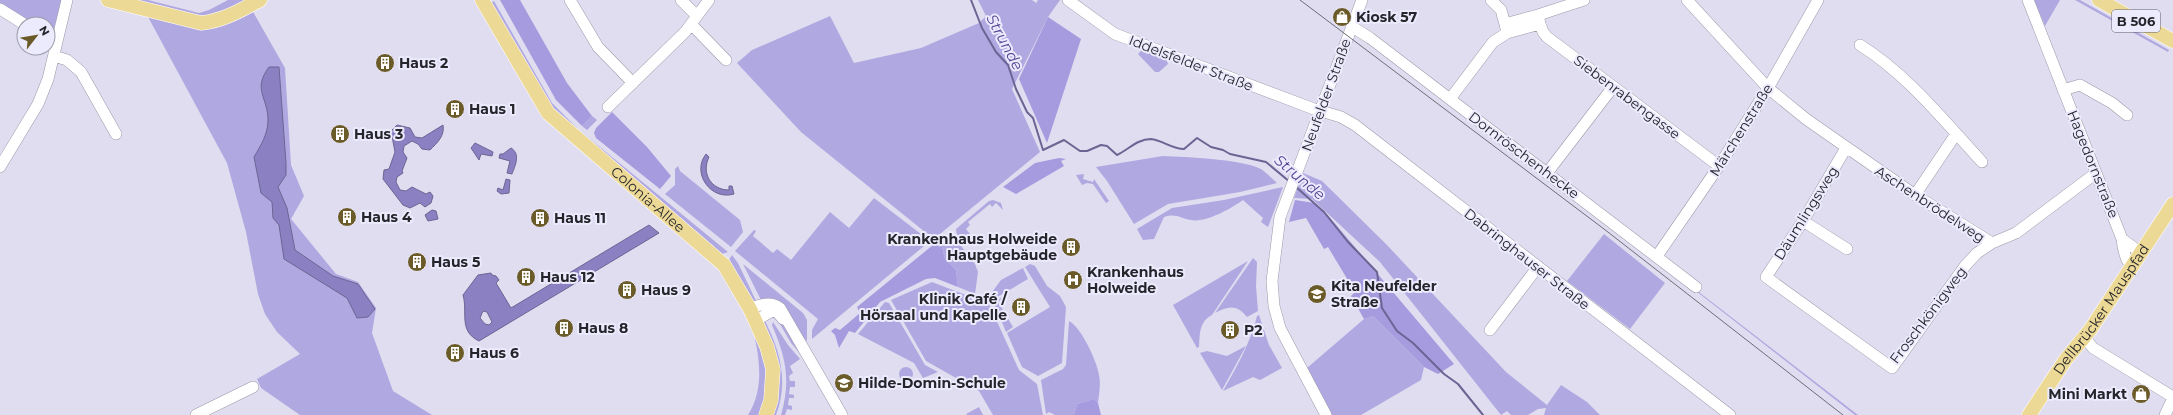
<svg xmlns="http://www.w3.org/2000/svg" width="2173" height="415" viewBox="0 0 2173 415" font-family="Montserrat,sans-serif">
<style>
.green{fill:#b0a8e1}
.forest{fill:#a59bde}
.water{fill:#8b80c1;stroke:#6c6594;fill-rule:evenodd}
.lines{fill:none;stroke-linecap:round;stroke-linejoin:round}
.stream{stroke:#6c6594;stroke-width:2}
.minor-casing{stroke:#9b99aa;stroke-width:12}
.major-casing{stroke:#fff;stroke-width:15}
.minor{stroke:#fff;stroke-width:11}
.major{stroke:#edd996;stroke-width:14}
.tram{stroke:#6e6d78;stroke-width:1}
.labels{text-anchor:middle;dominant-baseline:central;stroke-width:4;stroke-linejoin:round;paint-order:stroke}
.shield{fill:#eceafd;stroke:#61606a;stroke-width:1}
.shield-label{font-size:13px;font-weight:bold;fill:#25252b}
.poi-label{font-size:14px;font-weight:bold;fill:#25252b;stroke:#eceafd;text-anchor:start}
.street-label{font-size:14px;fill:#25252b;stroke:#eceafd}
.water-label{font-size:15px;font-style:italic;fill:#554392;stroke:#eceafd}
</style>
<rect width="100%" height="100%" fill="#dfddef"/>
<path class="green" d="M 0,0 L 62,0 L 54,29 L 50,32 L 48,32 L 48,24 L 32,24 L 0,4 Z
M 127,0 L 148,0 L 199,13 L 209,10 L 228,0 L 252,0 L 208,19 Z
M 978,0 L 1032,0 L 1036,3 L 1038,0 L 1060,0 L 1048,17 L 1012,89 L 1040,152 L 935,238 L 925,232 L 801,132 L 737,63 L 752,50 L 830,16 L 854,63 L 921,48 L 979,23 L 986,16 Z
M 2034,0 L 2060,0 L 2045,26 Z
M 2075,0 L 2080,0 L 2169,50 L 2168,52 Z
M 494,1 L 552,103 L 577,128 L 574,132 L 558,118 L 490,3 Z
M 252,10 L 285,68 L 291,165 L 304,196 L 291,219 L 336,274 L 358,282 L 376,308 L 372,333 L 393,391 L 432,415 L 300,415 L 261,388 L 257,379 L 300,354 L 277,332 L 265,314 L 258,294 L 246,232 L 227,163 L 147,15 L 210,28 Z
M 1142,50 L 1166,59 L 1168,64 L 1159,72 L 1155,72 L 1138,54 Z
M 592,116 L 597,120 L 587,130 L 582,126 Z
M 579,130 L 728,252 L 722,254 L 576,134 Z
M 1163,156 C 1187,157 1241,159 1261,169 C 1267,173 1272,179 1277,183 L 1240,192 L 1168,204 L 1134,224 L 1107,181 L 1096,167 Z
M 678,166 L 680,171 L 740,220 L 743,232 L 731,247 L 665,194 L 675,185 L 675,169 Z
M 1303,173 L 1322,181 L 1386,244 L 1506,372 L 1547,405 L 1561,385 L 1587,402 L 1600,415 L 1544,415 L 1546,408 L 1538,409 L 1528,415 L 1511,415 L 1507,411 L 1501,415 L 1380,262 L 1312,199 L 1294,198 Z
M 1084,174 L 1083,179 L 1093,182 L 1094,179 L 1109,201 L 1106,203 L 1093,184 L 1087,183 L 1082,185 L 1076,175 Z
M 1546,174 L 1858,415 L 1855,415 Z
M 1283,187 L 1268,227 L 1261,222 L 1263,218 L 1243,200 C 1232,208 1206,223 1191,220 C 1179,218 1177,213 1164,217 L 1154,239 L 1143,240 L 1137,229 L 1172,208 L 1224,200 Z
M 874,198 L 930,241 L 812,339 L 812,330 L 818,319 L 735,251 L 754,230 L 756,231 L 753,236 L 773,253 L 777,249 L 791,260 L 830,212 L 849,228 Z
M 993,200 L 1001,203 L 1003,210 L 996,203 L 992,207 L 990,204 L 968,222 L 970,225 L 966,229 L 974,239 L 965,246 L 957,236 L 956,229 L 989,201 Z
M 951,233 L 975,264 L 978,272 L 975,294 L 958,287 L 956,270 L 945,259 L 942,247 L 933,245 Z
M 1604,234 L 1665,283 L 1630,329 L 1567,281 Z
M 732,255 L 738,263 L 757,303 L 754,303 L 729,260 Z
M 1253,258 L 1257,262 L 1256,286 L 1258,311 L 1247,317 C 1237,304 1228,306 1215,313 Z
M 1248,261 L 1212,315 C 1199,322 1200,333 1199,347 L 1197,348 L 1173,305 Z
M 743,264 L 803,313 L 807,320 L 807,341 L 762,302 Z
M 1030,264 L 1035,266 L 1047,286 L 1060,296 L 1066,307 L 1062,363 L 1038,376 L 1022,367 L 1007,333 L 1050,307 L 1025,267 Z
M 1023,268 L 1028,279 L 994,299 L 980,296 L 990,295 L 1001,280 Z
M 932,282 L 989,304 L 1019,370 L 1037,384 L 1043,415 L 993,415 L 979,391 L 926,361 L 891,300 Z
M 1006,294 L 1007,296 L 998,302 L 1013,327 L 1006,332 L 994,303 Z
M 885,302 L 889,303 L 925,365 L 938,372 L 923,378 L 914,363 L 858,334 Z
M 772,314 L 784,325 L 803,357 L 791,343 L 777,319 L 770,317 Z
M 1259,315 L 1269,345 L 1282,368 L 1260,380 L 1253,377 L 1223,391 C 1237,366 1250,344 1257,316 Z
M 1373,316 L 1424,367 L 1421,380 L 1361,415 L 1332,415 L 1307,368 L 1364,319 Z
M 764,319 C 780,350 789,381 776,415 L 771,415 L 762,321 Z
M 1069,321 C 1081,327 1097,361 1099,375 C 1101,384 1099,394 1098,403 L 1094,399 L 1077,404 L 1074,415 L 1055,415 L 1049,412 L 1046,414 L 1041,380 L 1063,369 L 1066,365 Z
M 773,322 L 788,345 L 800,359 L 790,366 L 793,373 L 789,376 L 790,381 L 795,381 L 795,387 L 790,387 L 789,394 L 794,395 L 794,398 L 789,398 L 788,405 L 792,406 L 792,410 L 787,409 L 785,415 L 781,415 C 791,380 786,358 772,325 Z
M 754,334 L 761,344 L 769,381 L 761,415 L 748,415 C 764,390 760,361 754,334 Z
M 1246,346 L 1222,390 L 1200,353 L 1207,351 L 1227,356 Z
M899 374a7 7 0 1 1 14 0a7 7 0 1 1-14 0Z
M 979,407 L 983,415 L 967,415 L 966,414 Z"/>
<path class="forest" d="M 500,0 L 520,0 L 567,83 L 592,116 L 582,126 L 556,100 Z
M 1048,17 L 1081,39 L 1047,143 L 1019,79 Z
M 612,112 L 647,147 L 671,176 L 660,189 L 596,138 L 594,133 L 596,128 Z
M 1059,158 L 1066,159 L 1061,161 L 1064,166 L 1016,194 L 1003,187 L 1035,163 Z
M 1295,200 L 1314,203 L 1326,213 L 1454,364 L 1438,374 L 1424,367 L 1373,316 L 1364,319 L 1351,296 L 1355,292 L 1328,247 L 1324,249 L 1306,218 L 1289,222 Z
M 933,245 L 942,247 L 945,259 L 956,270 L 958,287 L 935,278 L 926,279 L 880,302 L 855,333 L 849,331 L 839,348 L 835,335 L 831,331 L 835,328 L 840,330 L 860,313 L 857,307 Z
M 1094,399 L 1098,403 L 1101,415 L 1074,415 L 1077,404 Z"/>
<path class="water" d="M 269,67 L 279,67 L 286,163 L 286,175 L 278,187 L 287,208 L 295,250 L 333,276 L 358,284 L 375,309 L 368,317 L 357,318 L 347,298 L 284,259 L 279,225 L 273,218 L 272,202 L 261,193 L 254,157 C 261,145 268,134 268,120 C 268,97 252,90 269,67 Z
M 397,125 L 410,128 L 415,137 L 422,138 L 443,125 C 445,136 437,143 430,150 L 422,149 L 418,144 L 412,141 L 404,146 L 403,152 L 407,158 L 402,171 L 403,173 L 397,177 L 396,182 L 400,190 L 406,191 L 412,187 L 426,194 L 430,192 L 433,196 L 431,203 L 425,207 L 420,203 L 410,208 L 403,205 L 383,179 L 384,170 L 389,169 L 395,152 L 391,131 Z
M 475,143 L 493,152 L 492,156 L 481,154 L 479,160 L 471,148 Z
M 511,148 C 521,154 515,166 512,174 L 507,173 L 510,161 L 499,158 L 500,154 L 503,154 Z
M 706,154 L 709,157 C 701,173 711,190 729,190 L 729,186 L 732,186 L 734,194 C 711,201 691,173 706,154 Z
M 506,179 L 510,180 L 509,193 L 501,194 L 497,191 L 498,188 L 503,190 Z
M 432,210 L 436,211 L 438,219 L 428,221 L 425,215 Z
M 649,225 L 659,233 L 479,341 C 458,331 468,312 463,295 L 478,275 L 491,273 L 492,275 L 496,276 L 499,280 L 496,283 L 511,308 ZM 483,311 L 487,312 L 492,322 L 489,325 L 485,324 L 480,318 Z"/>
<g class="lines">
<path class="stream" d="M 971,0 L 982,28 L 996,52 L 1008,65 L 1016,89 L 1027,112 L 1033,118 L 1043,150 L 1064,140 L 1080,151 L 1087,151 L 1101,145 L 1107,146 L 1117,155 C 1128,150 1137,139 1151,139 C 1162,140 1172,149 1184,149 L 1197,138 L 1211,147 L 1223,150 L 1230,154 L 1266,162 L 1290,182
M 1296,187 L 1324,212 L 1348,242 L 1377,272 L 1382,308 L 1397,331 L 1413,343 L 1444,374 L 1458,384 L 1483,415"/>
<defs>
<path id="minor" d="M 570,0 L 598,47 L 633,83
M 681,0 L 697,16
M 1068,0 L 1115,34 L 1314,109 L 1341,117 L 1355,125 L 1730,415
M 1491,0 L 1501,10 L 1505,24
M 1687,0 L 1768,88 L 1806,119 L 1915,195 L 1992,243 L 2016,233 L 2096,173
M 2028,0 L 2122,239 C 2123,248 2125,261 2132,266
M 0,9 L 24,24
M 691,24 L 726,60
M 1540,24 L 1543,32 L 1547,37 L 1719,166
M 1351,26 L 1370,38 L 1696,287
M 1507,33 L 1505,24 L 1538,15
M 1860,45 C 1908,75 1944,121 1982,162
M 54,56 L 67,60 L 81,72 L 116,134
M 2063,90 L 2080,85 L 2112,103 L 2127,115
M 1450,99 L 1493,42 L 1507,33 L 1540,24 L 1538,15 L 1584,0
M 608,107 L 685,32 L 709,0
M 1846,148 L 1803,221 L 1766,277 L 1892,368 L 1965,266 L 1977,253 L 1992,243
M 0,167 L 38,104 L 48,79 L 67,0
M 1547,173 L 1613,87
M 1915,195 L 1956,134
M 1803,221 L 1847,249
M 2122,239 L 2141,253
M 1657,256 L 1719,166 L 1768,88 L 1818,0
M 750,309 C 760,304 771,301 780,308 L 842,415
M 755,321 L 772,311 L 777,312 L 783,319
M 1490,330 L 1537,268
M 2084,337 L 2093,348 L 2173,397
M 196,415 L 253,387
M 1326,415 L 1280,328 L 1274,306 L 1272,281 L 1280,217 L 1362,0
M 2165,415 L 2173,398"/>
<g id="major">
<path d="M 108,0 L 201,23 C 223,21 241,10 260,0"/>
<path id="s1" d="M 482,0 L 548,113 L 724,265 L 750,309 L 767,347 L 773,369 L 771,400 L 766,415"/>
<path d="M 2099,0 L 2173,41"/>
<path id="s2" d="M 2029,415 L 2066,359 L 2090,330 L 2173,204"/>
</g>
</defs>
<use href="#minor" class="minor-casing"/>
<use href="#major" class="major-casing"/>
<use href="#minor" class="minor"/>
<use href="#major" class="major"/>
<path class="tram" d="M 1300,0 L 1604,229 L 1843,415"/>
</g>
<defs>
<symbol id="shop-disc" viewBox="-11 -11 22 22"><circle r="9.5" fill="#6b5b28" stroke="#eceafd"/><path d="M-5-2.5h2.3a2.7 3.5 0 0 1 5.4 0H5L5.5 6h-11ZM-1.5-2.5h3a1.5 2.3 0 0 0-3 0Z" fill="#fff"/></symbol>
<symbol id="building-disc" viewBox="-11 -11 22 22"><circle r="9.5" fill="#6b5b28" stroke="#eceafd"/><path d="M-4-6H4V6H1V3H-1V6H-4ZM-2.5-4.3h1.7v1.8h-1.7ZM.8-4.3h1.7v1.8H.8ZM-2.5-1h1.7V.8h-1.7ZM.8-1h1.7V.8H.8Z" fill="#fff"/></symbol>
<symbol id="hospital-disc" viewBox="-11 -11 22 22"><circle r="9.5" fill="#6b5b28" stroke="#eceafd"/><path d="M-5-5h3v3.5h4V-5h3V5h-3V1.5h-4V5h-3Z" fill="#fff"/></symbol>
<symbol id="school-disc" viewBox="-11 -11 22 22"><circle r="9.5" fill="#6b5b28" stroke="#eceafd"/><path d="M0-5L7-2L0 1L-7-2ZM-4 1L0 2.5L4 1V4Q0 6-4 4Z" fill="#fff"/></symbol>
</defs>
<g fill-rule="evenodd">
<use href="#shop-disc" x="1331" y="6" width="22" height="22"/>
<use href="#building-disc" x="374" y="52" width="22" height="22"/>
<use href="#building-disc" x="444" y="98" width="22" height="22"/>
<use href="#building-disc" x="329" y="123" width="22" height="22"/>
<use href="#building-disc" x="336" y="206" width="22" height="22"/>
<use href="#building-disc" x="529" y="207" width="22" height="22"/>
<use href="#building-disc" x="1060" y="236" width="22" height="22"/>
<use href="#building-disc" x="406" y="251" width="22" height="22"/>
<use href="#building-disc" x="515" y="266" width="22" height="22"/>
<use href="#hospital-disc" x="1062" y="269" width="22" height="22"/>
<use href="#building-disc" x="616" y="279" width="22" height="22"/>
<use href="#school-disc" x="1306" y="283" width="22" height="22"/>
<use href="#building-disc" x="1010" y="296" width="22" height="22"/>
<use href="#building-disc" x="553" y="317" width="22" height="22"/>
<use href="#building-disc" x="1219" y="319" width="22" height="22"/>
<use href="#building-disc" x="444" y="342" width="22" height="22"/>
<use href="#school-disc" x="833" y="372" width="22" height="22"/>
<use href="#shop-disc" x="2130" y="383" width="22" height="22"/>
</g>
<g class="labels">
<rect class="shield" x="2112" y="10" width="48" height="22" rx="3"/>
<g class="shield-label">
<text x="2136" y="21">B 506</text>
</g>
<g class="poi-label">
<text x="1356" y="17">Kiosk 57</text>
<text x="399" y="63">Haus 2</text>
<text x="469" y="109">Haus 1</text>
<text x="354" y="134">Haus 3</text>
<text x="361" y="217">Haus 4</text>
<text x="554" y="218">Haus 11</text>
<text x="1057" y="239" text-anchor="end">Krankenhaus Holweide<tspan x="1057" dy="16">Hauptgebäude</tspan></text>
<text x="431" y="262">Haus 5</text>
<text x="1087" y="272">Krankenhaus<tspan x="1087" dy="16">Holweide</tspan></text>
<text x="540" y="277">Haus 12</text>
<text x="1331" y="286">Kita Neufelder<tspan x="1331" dy="16">Straße</tspan></text>
<text x="641" y="290">Haus 9</text>
<text x="1007" y="299" text-anchor="end">Klinik Café /<tspan x="1007" dy="16">Hörsaal und Kapelle</tspan></text>
<text x="578" y="328">Haus 8</text>
<text x="1244" y="330">P2</text>
<text x="469" y="353">Haus 6</text>
<text x="858" y="383">Hilde-Domin-Schule</text>
<text x="2127" y="394" text-anchor="end">Mini Markt</text>
</g>
<g class="street-label">
<text transform="translate(1191 63) rotate(21)">Iddelsfelder Straße</text>
<text transform="translate(1326 95) rotate(-70)">Neufelder Straße</text>
<text transform="translate(1627 97) rotate(37)">Siebenrabengasse</text>
<text transform="translate(1741 130) rotate(-58)">Märchenstraße</text>
<text transform="translate(1524 155) rotate(37)">Dornröschenhecke</text>
<text transform="translate(2093 164) rotate(68)">Hagedornstraße</text>
<text stroke="none"><textPath href="#s1" startOffset="263">Colonia-Allee</textPath></text>
<text transform="translate(1930 204) rotate(33)">Aschenbrödelweg</text>
<text transform="translate(1806 213) rotate(-58)">Däumlingsweg</text>
<text transform="translate(1527 259) rotate(38)">Dabringhauser Straße</text>
<text stroke="none"><textPath href="#s2" startOffset="128">Dellbrücker Mauspfad</textPath></text>
<text transform="translate(1928 315) rotate(-53)">Froschkönigweg</text>
</g>
<g class="water-label">
<text transform="translate(1005 42) rotate(62)">Strunde</text>
<text transform="translate(1300 177) rotate(40)">Strunde</text>
</g>
</g>
<g transform="translate(36 36) rotate(59)"><circle r="19" fill="#eceafd" stroke="#9c9ba9"/>
<path d="M0-3L7 15L0 10L-7 15Z" fill="#6b5b28"/>
<text y="-6" font-size="11" font-weight="bold" text-anchor="middle" fill="#25252b">N</text>
</g>
</svg>
